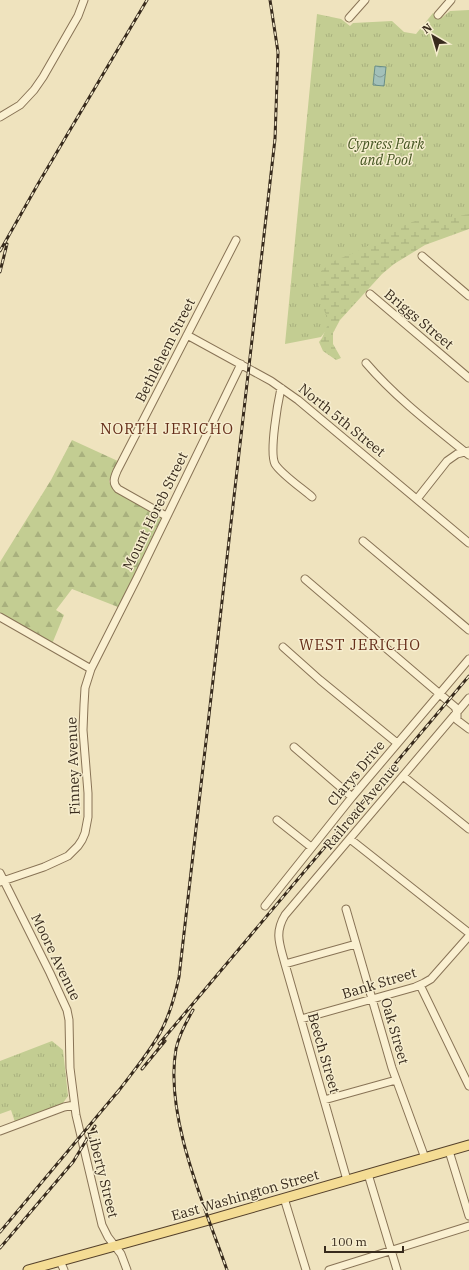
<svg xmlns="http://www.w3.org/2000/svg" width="469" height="1270" viewBox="0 0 469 1270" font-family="'IBM Plex Serif',serif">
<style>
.grass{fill:url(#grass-tufts)}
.forest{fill:url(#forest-firs)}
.wetland{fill:url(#wetland-marsh)}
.water{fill:url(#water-waves);stroke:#698e87}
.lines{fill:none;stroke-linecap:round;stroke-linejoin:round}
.minor-casing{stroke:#887356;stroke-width:9}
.major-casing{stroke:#55412b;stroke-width:11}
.minor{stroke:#faf0d1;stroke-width:7}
.major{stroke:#f4dc94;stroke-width:9}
.rail-casing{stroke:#372a1c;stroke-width:3}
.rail{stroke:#f6edce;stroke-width:1.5;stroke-dasharray:4.5;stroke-linecap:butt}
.labels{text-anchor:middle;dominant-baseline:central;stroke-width:3;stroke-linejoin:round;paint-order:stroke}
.park-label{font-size:14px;font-style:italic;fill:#445421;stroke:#f6edce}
.street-label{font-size:14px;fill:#372a1c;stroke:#f6edce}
.neighbourhood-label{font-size:15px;letter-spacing:1px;fill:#652e1a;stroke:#f6edce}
</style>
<defs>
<pattern id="grass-tufts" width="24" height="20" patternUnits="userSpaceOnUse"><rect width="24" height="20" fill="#c3cd92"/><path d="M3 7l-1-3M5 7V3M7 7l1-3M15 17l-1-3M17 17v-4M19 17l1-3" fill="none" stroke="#a8b07d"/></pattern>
<pattern id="forest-firs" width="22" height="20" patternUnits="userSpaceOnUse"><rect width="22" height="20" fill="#c3cd92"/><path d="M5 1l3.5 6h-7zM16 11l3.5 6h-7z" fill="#a8b07d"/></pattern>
<pattern id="wetland-marsh" width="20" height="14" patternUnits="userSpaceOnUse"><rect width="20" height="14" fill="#c3cd92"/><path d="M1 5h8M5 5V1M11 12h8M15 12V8" fill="none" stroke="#a8b07d"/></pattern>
<pattern id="water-waves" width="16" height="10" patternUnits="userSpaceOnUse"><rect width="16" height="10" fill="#a2c0b9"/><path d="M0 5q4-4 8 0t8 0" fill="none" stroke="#859c96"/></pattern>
</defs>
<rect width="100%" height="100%" fill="#efe3be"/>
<path class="grass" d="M 469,10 L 469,223 L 400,236 L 321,337 L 285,344 L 317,14 L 341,19 L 350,26 L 353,23 L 392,21 L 404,32 L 416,34 L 433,13 L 440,19 L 450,11 Z
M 52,1041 L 63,1050 L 68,1096 L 63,1103 L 15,1122 L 11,1110 L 0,1114 L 0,1061 Z"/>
<path class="forest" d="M 72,440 L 120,462 L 109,481 L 112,488 L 163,519 L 118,607 L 72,589 L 56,610 L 64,615 L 52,644 L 0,614 L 0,562 L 51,480 Z"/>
<path class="wetland" d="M 469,214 L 469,229 L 425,245 L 394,264 L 382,274 L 340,320 L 333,333 L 333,344 L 341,358 L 336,360 L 323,351 L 319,342 L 322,338 L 328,324 L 328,318 L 319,301 L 319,275 L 321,271 L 334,261 L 363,249 L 394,230 L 412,222 L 428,218 L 439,220 Z"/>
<path class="water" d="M 375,66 L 386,67 L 384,86 L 373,85 Z"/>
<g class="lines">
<defs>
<path id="minor" d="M 438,15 L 451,0
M 349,18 L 365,0
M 0,117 L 20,105 L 34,90 L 43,77 L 78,16 L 84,0
M 422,256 L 469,296
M 370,294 L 469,378
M 187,335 L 271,381 L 298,400 L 469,543
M 366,363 C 396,398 433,426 469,455
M 281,388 C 278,402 269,452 275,464 C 281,474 303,489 312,497
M 417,499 L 447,461 L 457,454 L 469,451
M 166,516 L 118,489 C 112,483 114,478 117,471 L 236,240
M 363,541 L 469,630
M 305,579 L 455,707 L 457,712 L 457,720 L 469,729
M 0,617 L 91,669
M 283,647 L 320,680 L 397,743
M 294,747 L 352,797
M 403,776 L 469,829
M 277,820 L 311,847
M 350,839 L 469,933
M 0,873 L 50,973 L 67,1010 L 69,1020 L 70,1068 L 76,1115 L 102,1225 L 108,1237 L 121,1254 L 127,1270
M 0,882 L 44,867 L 68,856 L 78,846 L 82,840 L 85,833 L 88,817 L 88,793 L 83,730 L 84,705 L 85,688 L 91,669 L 137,578 L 241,364
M 265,906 L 352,797 L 469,659
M 346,909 L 392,1068 L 425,1158
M 285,964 L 356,944
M 420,985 L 469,1086
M 301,1019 L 415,987 L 424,983 L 431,979 L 469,936
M 324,1100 L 396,1080
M 0,1131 L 64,1107 L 74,1105
M 449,1151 L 469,1216
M 368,1174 L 397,1270
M 347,1180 L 285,964 C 280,945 274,933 285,915 L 469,698
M 284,1198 L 306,1270
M 60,1261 L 64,1270
M 329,1270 L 469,1226"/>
<path id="major" d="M 28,1270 L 209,1220 L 469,1145"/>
</defs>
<use href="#minor" class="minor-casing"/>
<use href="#major" class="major-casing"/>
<use href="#minor" class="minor"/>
<use href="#major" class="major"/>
<defs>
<path id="rail" d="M 0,251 L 38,184 L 147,0
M 0,272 L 7,244
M 193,1010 C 186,1022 179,1035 176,1049 C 164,1116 205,1207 227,1270
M 159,1044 L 469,676
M 142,1069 L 165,1041
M 117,1093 C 132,1073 148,1054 160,1033 C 170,1015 175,996 179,977 L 275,139 L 278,52 L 270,0
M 0,1232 L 120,1089
M 0,1248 L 73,1162 L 95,1126"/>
</defs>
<use href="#rail" class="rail-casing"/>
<use href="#rail" class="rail"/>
</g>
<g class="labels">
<g class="park-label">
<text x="386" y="144">Cypress Park<tspan x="386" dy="16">and Pool</tspan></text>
</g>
<g class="street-label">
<text transform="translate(419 319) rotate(40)">Briggs Street</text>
<text transform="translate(165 350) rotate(-63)">Bethlehem Street</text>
<text transform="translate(342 420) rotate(39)">North 5th Street</text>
<text transform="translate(155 511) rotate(-64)">Mount Horeb Street</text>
<text transform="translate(73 766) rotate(-92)">Finney Avenue</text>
<text transform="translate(356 773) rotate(-50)">Clarys Drive</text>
<text transform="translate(361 806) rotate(-50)">Railroad Avenue</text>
<text transform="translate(56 957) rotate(64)">Moore Avenue</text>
<text transform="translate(379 983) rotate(-17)">Bank Street</text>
<text transform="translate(395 1031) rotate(74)">Oak Street</text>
<text transform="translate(324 1053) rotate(74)">Beech Street</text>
<text transform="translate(103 1174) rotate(76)">Liberty Street</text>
<text transform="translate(245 1195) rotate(-16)">East Washington Street</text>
</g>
<g class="neighbourhood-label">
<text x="167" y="428">NORTH JERICHO</text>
<text x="360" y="644">WEST JERICHO</text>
</g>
</g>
<g transform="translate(433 36) rotate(322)" stroke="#f6edce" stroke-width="3" paint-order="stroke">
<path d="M0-3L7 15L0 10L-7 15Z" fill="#372a1c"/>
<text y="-6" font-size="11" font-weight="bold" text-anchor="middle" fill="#372a1c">N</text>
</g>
<path d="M325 1246v6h78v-6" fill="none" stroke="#372a1c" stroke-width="2"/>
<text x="331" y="1246" font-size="12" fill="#372a1c" stroke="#f6edce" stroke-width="3" paint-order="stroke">100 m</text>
</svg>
